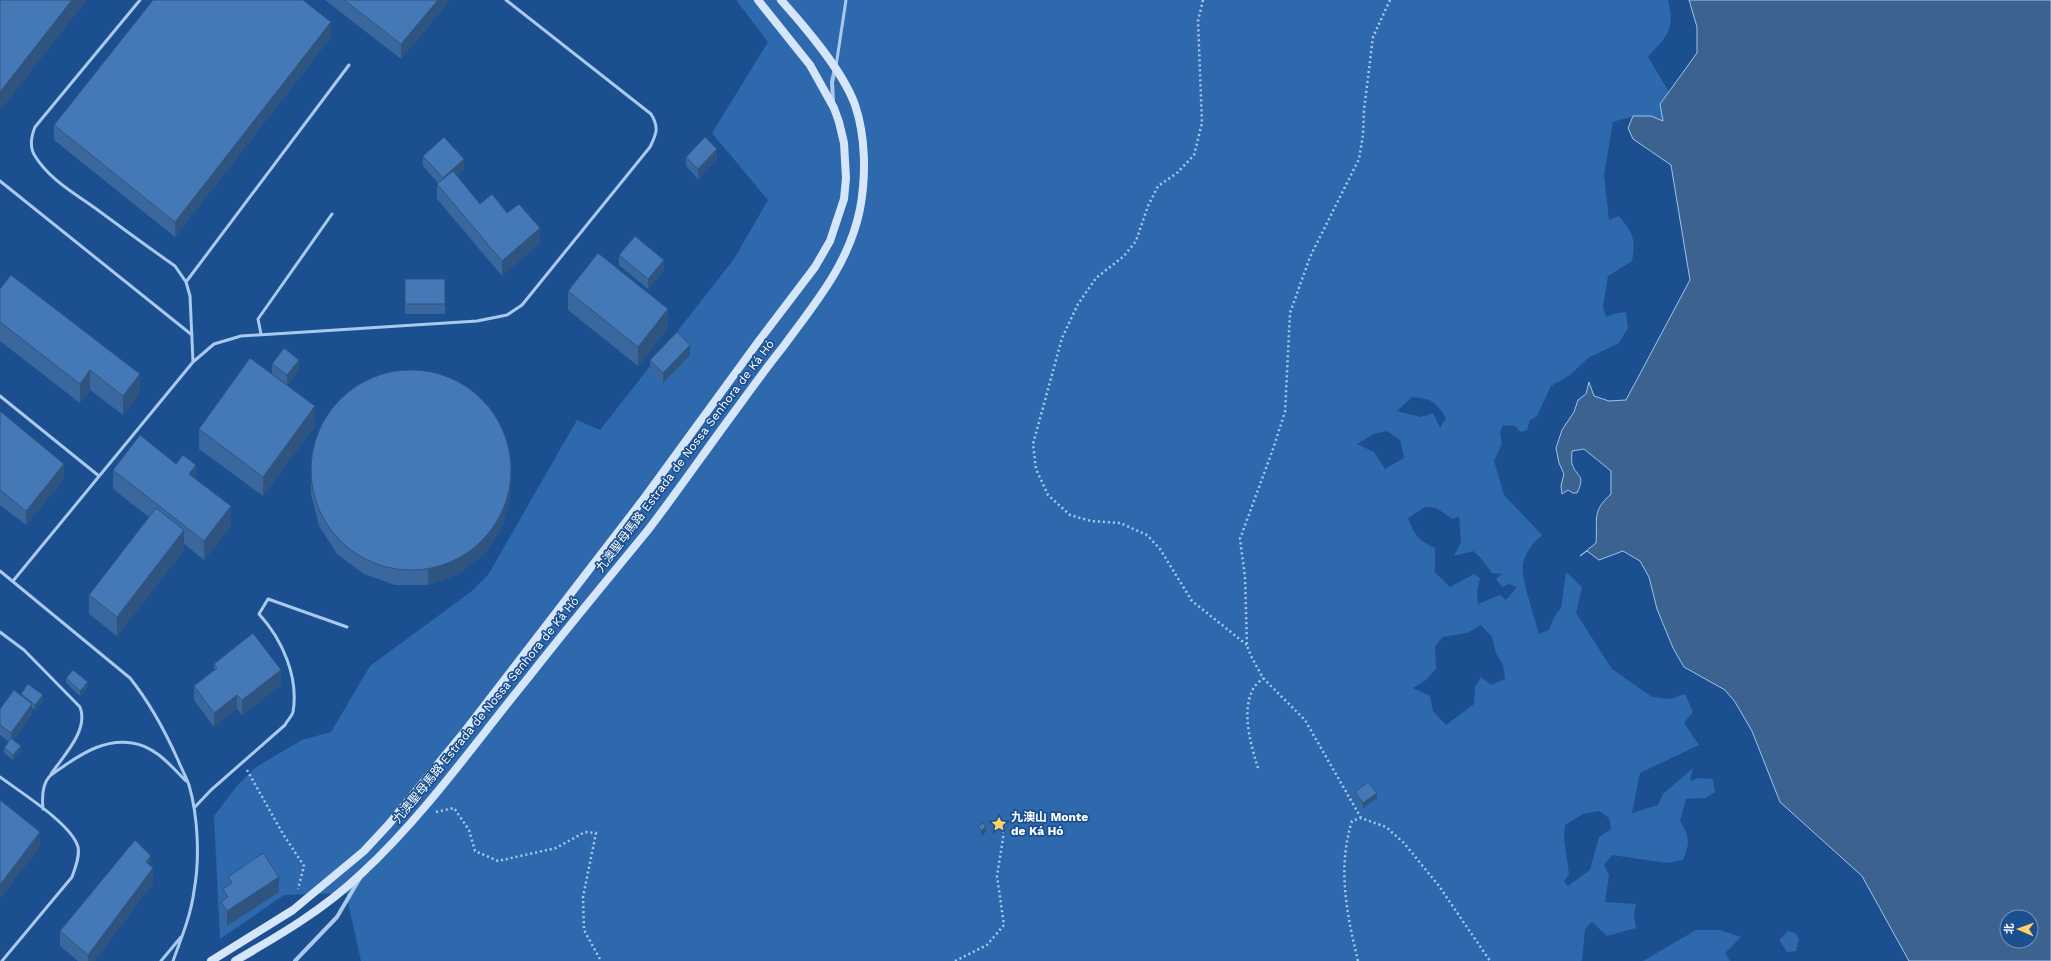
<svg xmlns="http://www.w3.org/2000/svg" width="2051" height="961" viewBox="0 0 2051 961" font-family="'Work Sans','Noto Sans SC',sans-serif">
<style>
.green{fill:#2e69ad;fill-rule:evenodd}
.water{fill:#3c6290;stroke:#9cc4f0;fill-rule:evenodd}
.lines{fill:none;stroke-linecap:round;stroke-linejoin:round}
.path{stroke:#a9c9ee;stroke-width:2.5;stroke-dasharray:2 3;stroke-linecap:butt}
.lane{stroke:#a9c9ee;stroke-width:3}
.street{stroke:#a9c9ee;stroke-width:4}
.secondary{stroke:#d6e6fa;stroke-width:8}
.wall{fill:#3a679d}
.shaded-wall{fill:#305480}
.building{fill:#4478b7;stroke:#305480}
.labels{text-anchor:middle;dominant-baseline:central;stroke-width:3.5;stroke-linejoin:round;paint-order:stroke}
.street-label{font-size:12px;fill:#fff;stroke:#1b4f8f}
.poi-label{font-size:12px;font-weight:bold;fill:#fff;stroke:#1b4f8f;text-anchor:start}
</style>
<rect width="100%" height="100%" fill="#1b4f8f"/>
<path class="green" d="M 736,0 L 1668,0 C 1675,32 1668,34 1648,57 L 1669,92 L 1660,104 L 1663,121 C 1645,114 1631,116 1613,122 L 1604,175 L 1609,220 L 1619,216 C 1633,233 1636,239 1632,261 L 1608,276 L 1603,307 L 1606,317 L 1617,313 L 1626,312 L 1628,328 L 1619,343 L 1588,358 L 1570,375 L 1551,386 L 1537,416 L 1530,420 L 1527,430 L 1521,432 L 1515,426 L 1503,425 L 1500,432 L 1502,444 L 1494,461 L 1504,495 L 1542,535 C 1533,543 1526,551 1523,563 C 1520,577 1535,618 1539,634 L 1549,630 L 1554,617 L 1561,608 L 1566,572 L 1582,587 L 1576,613 L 1612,669 L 1652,697 L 1670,699 L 1685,694 L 1693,712 L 1684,723 L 1699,745 L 1640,773 L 1632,813 L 1658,805 L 1663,794 L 1693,768 L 1690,781 L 1699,778 L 1713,779 L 1715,792 L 1706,798 L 1686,799 L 1680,821 C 1690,837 1690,843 1683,860 L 1667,863 L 1612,855 L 1604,865 L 1609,875 L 1605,902 L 1636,904 L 1634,914 L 1636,928 L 1607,936 L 1592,922 L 1585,929 L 1582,961 L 361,961 L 346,893 L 284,895 L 220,939 L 214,816 L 236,787 L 256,767 L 302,740 L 331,732 L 370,666 L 472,591 L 488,575 L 577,420 L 600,430 L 734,259 L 768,200 L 712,133 L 768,42 ZM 1412,397 C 1433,399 1435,401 1446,418 L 1440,428 L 1433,413 L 1421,417 L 1397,411 ZM 1387,431 L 1400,440 L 1404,458 L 1385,469 L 1374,452 L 1357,444 L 1374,434 ZM 1425,507 L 1436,508 L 1453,519 L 1459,516 L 1461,542 L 1454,556 L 1473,551 L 1480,557 L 1492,573 L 1502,574 L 1496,579 L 1502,587 L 1509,584 L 1517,587 L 1506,600 L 1500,595 L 1478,604 L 1477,591 L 1480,578 L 1474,574 L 1450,587 L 1435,572 L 1435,548 C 1418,540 1415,536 1408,518 ZM 1481,625 L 1492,637 L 1496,653 L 1503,665 L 1505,679 L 1491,685 L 1481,677 L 1475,687 L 1474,704 L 1446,725 L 1433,711 L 1430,696 L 1413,688 L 1426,680 L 1436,669 L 1435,646 L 1443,637 L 1467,633 ZM 1599,811 L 1609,818 L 1611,829 L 1599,837 L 1590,870 L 1568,886 L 1564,882 L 1569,874 L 1564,838 L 1565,825 L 1583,814 Z
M 1696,930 L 1720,930 L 1741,937 L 1725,953 L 1730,961 L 1643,961 Z
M 1788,931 L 1795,933 L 1799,939 L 1796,951 L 1787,952 L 1779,940 Z"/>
<path class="water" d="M 1689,0 L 2051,0 L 2051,961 L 1909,961 L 1862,876 L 1780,802 L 1752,731 L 1735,702 L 1725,690 L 1684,667 L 1673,648 L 1657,609 L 1649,577 L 1640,561 L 1623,551 L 1599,560 L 1587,551 L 1580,556 L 1596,543 C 1598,519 1591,512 1611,494 L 1611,471 L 1584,449 L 1572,451 C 1572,454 1571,460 1572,464 C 1577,478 1586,474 1577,493 L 1573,493 L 1568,490 L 1562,494 L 1561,486 L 1564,474 L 1559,463 L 1556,448 L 1562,430 L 1574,412 L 1578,400 L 1586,394 L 1589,382 L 1594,396 L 1609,401 L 1626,400 L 1690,280 L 1671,165 L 1633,139 L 1628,128 L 1633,116 L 1651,116 L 1663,121 L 1660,104 L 1697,53 L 1697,27 ZM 2007,917 L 2031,917 L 2031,941 L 2007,941 Z"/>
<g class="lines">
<path class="path" d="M 1203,0 L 1198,21 L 1202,123 L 1194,155 L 1177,173 L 1158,186 L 1148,206 L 1136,241 L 1124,256 L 1096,278 L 1078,304 L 1062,338 L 1033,444 L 1036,469 L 1048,495 L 1070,515 L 1091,521 L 1120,523 L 1147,535 L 1160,549 L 1192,601 L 1247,645
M 1258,768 C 1251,745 1241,713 1253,689 C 1255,685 1260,681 1263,678
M 247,770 L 283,834 L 304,866 L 298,889
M 436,812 L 454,808 L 469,830 L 475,851 L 498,861 L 556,848 L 585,832 L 596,833 L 583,897 L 584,930 L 601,961
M 1361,818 L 1305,720 L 1263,678 L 1252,658 L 1247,646 L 1245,577 L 1240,539 L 1273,449 L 1285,412 L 1290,313 L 1310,257 L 1359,159 L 1363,135 L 1364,110 L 1373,37 L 1390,0
M 955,961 L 987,945 L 1004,925 L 997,876 L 1004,832 L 998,824
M 1358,961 C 1347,915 1337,868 1352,821 L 1361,818 L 1386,827 L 1404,843 L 1439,886 L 1490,961"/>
<path class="lane" d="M 140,0 L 35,127 C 31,137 29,147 35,156 C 49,179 74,193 95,208 C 122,228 148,247 175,266 L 186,282 L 190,296 L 193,362
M 836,66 L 846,0
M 0,181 L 192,335
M 186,282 L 349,65
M 261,334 L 258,319 L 332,214
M 0,396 L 99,476
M 0,571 L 130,678 C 150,703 165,731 178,760 C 181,768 186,776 189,785 C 198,816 200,859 194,891 C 191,915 181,939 173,961
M 13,581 L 193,362 L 214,344 L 241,336 L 477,321 L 507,315 L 522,305 L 650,147 C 657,133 659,127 651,114 L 506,0
M 0,632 L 24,650 L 80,707 C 89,730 64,755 51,774
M 0,777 C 20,792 72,824 78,847 C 80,857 75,868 72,877 L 2,961
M 194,808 L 211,790 L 285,725 C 287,721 292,716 293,712 C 299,677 282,639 259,614 L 268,599 L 347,627
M 43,809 C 42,799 42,785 49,777 C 53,773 60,769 64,766 C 84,752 106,739 132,743 C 155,746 171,766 186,781
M 161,961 L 181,937"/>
<path class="street" d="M 833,101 L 832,82 L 835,69
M 295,961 L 337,917 L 360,878"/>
<path class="secondary" d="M 211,961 L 293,910 L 364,851 L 389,824 L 465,731 L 642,501 L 758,342 L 815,267 L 830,241 L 844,199 L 846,178 L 844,143 L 839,122 L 834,108 L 810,65 L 758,0
M 235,961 C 280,935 323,910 361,874 C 424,816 474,744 528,678 C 567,628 608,579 648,530 C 678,491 706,450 735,411 C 751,389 766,368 783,347 C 815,303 849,264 860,209 C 866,177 866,137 855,105 C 843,71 806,28 781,0"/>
</g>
<path class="wall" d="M 325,0 L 450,0 L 401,59 Z
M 331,37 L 175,237 L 54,140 L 54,125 Z
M 423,156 L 464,169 L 456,175 L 480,204 L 507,213 L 540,243 L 502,276 L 437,199 L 437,184 L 438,183 L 423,166 Z
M 686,157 L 717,159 L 698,179 L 686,166 Z
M 619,255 L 664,270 L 648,289 L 619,265 Z
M 405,279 L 445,279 L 445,314 L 405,314 Z
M 0,289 L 140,393 L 123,415 L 90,390 L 80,403 L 0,341 Z
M 568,291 L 668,328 L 638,366 L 568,310 Z
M 690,355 L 663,383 L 650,370 L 650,360 Z
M 272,364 L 299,370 L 287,385 L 272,374 Z
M 0,411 L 64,479 L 26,525 L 0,505 Z
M 315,426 L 263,496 L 199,449 L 199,429 Z
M 113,470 L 196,479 L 231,526 L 204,560 L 184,544 L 184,550 L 117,636 L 89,614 L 89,595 L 149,517 L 113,489 Z
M 311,479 L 511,493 L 503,525 L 485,553 L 459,574 L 428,585 L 395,585 L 364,574 L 337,554 L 319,526 L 311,494 Z
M 214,664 L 281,685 L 242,715 L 237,709 L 214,727 L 194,700 L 194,686 L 214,670 Z
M 66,678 L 88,687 L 80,696 L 66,683 Z
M 21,694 L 43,700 L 35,710 L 32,708 L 32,714 L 13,740 L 21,751 L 13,760 L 4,753 L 4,748 L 8,741 L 0,735 L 0,709 L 21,696 Z
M 1355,792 L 1377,798 L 1363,808 L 1355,797 Z
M 978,826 L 986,832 L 981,836 L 978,831 Z
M 151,867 L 153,883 L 94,961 L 78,961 L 60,946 L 60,931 Z
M 228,877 L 279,892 L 227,926 L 221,917 L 221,902 L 223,901 L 223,889 L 228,885 Z"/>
<path class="shaded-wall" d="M 72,0 L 87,0 L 0,111 L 0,92 Z
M 438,0 L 450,0 L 401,59 L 401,44 Z
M 331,22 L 331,37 L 175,237 L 175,222 Z
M 717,149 L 717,159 L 698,179 L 698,169 Z
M 464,159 L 464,169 L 443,188 L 443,178 Z
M 540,228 L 540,243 L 502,276 L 502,261 Z
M 664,260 L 664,270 L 648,289 L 648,279 Z
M 668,309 L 668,328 L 638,366 L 638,347 Z
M 690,345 L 690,355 L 663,383 L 663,373 Z
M 299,360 L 299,370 L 287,385 L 287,375 Z
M 90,370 L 90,390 L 80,403 L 80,384 Z
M 140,374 L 140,393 L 123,415 L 123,396 Z
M 315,406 L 315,426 L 263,496 L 263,477 Z
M 64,464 L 64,479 L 26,525 L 26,511 Z
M 196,465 L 196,484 L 189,474 Z
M 511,479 L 511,493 L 503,525 L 485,553 L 459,574 L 428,585 L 428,570 Z
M 231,506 L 231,526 L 204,560 L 204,541 Z
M 184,530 L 184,550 L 117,636 L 117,617 Z
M 281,670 L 281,685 L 242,715 L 242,700 Z
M 88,682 L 88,687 L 80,696 L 80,691 Z
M 43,695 L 43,700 L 35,710 L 35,705 Z
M 237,695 L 237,709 L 214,727 L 214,713 Z
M 32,704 L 32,714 L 11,743 L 11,733 Z
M 21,746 L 21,751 L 13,760 L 13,755 Z
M 1377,793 L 1377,798 L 1363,808 L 1363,803 Z
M 986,827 L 986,832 L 981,836 L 981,831 Z
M 40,832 L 40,847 L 0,899 L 0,885 Z
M 151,856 L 151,870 L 146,862 Z
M 153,868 L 153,883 L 94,961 L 88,961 L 88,955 Z
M 279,877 L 279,892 L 227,926 L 227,911 Z"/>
<path class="building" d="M 0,0 L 72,0 L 0,92 Z
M 153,0 L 303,0 L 331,22 L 175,222 L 54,125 Z
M 344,0 L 438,0 L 401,44 Z
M 444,137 L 464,159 L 443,178 L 423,156 Z
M 705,137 L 717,149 L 698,169 L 686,157 Z
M 453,171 L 480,204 L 492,194 L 507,213 L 519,204 L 540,228 L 502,261 L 437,184 Z
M 635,236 L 664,260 L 648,279 L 619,255 Z
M 598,253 L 668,309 L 638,347 L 568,291 Z
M 11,275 L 140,374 L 123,396 L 90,370 L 80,384 L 0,322 L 0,289 Z
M 405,279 L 445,279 L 445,304 L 405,304 Z
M 677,332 L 690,345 L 663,373 L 650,360 Z
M 284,348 L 299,360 L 287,375 L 272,364 Z
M 250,358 L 315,406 L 263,477 L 199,429 Z
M311 470a100 100 0 1 1 200 0a100 100 0 1 1-200 0Z
M 0,411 L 64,464 L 26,511 L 0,490 Z
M 140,435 L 176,464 L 183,455 L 196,465 L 189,474 L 231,506 L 204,541 L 113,470 Z
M 156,508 L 184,530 L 117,617 L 89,595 Z
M 253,633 L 281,670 L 242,700 L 237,695 L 214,713 L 194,686 L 217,668 L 214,664 Z
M 73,670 L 88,682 L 80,691 L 66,678 Z
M 28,684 L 43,695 L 35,705 L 21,694 Z
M 14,690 L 32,704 L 11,733 L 0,725 L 0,709 Z
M 11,738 L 21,746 L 13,755 L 4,748 Z
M 1368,782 L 1377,793 L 1363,803 L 1355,792 Z
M 0,800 L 40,832 L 0,885 Z
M 983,823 L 986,827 L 981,831 L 978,826 Z
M 135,840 L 151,856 L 146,862 L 153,868 L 88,955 L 60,931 Z
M 263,853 L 279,877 L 227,911 L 221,902 L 228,897 L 223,889 L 232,883 L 228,877 Z"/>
<defs>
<symbol id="sight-bare" viewBox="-9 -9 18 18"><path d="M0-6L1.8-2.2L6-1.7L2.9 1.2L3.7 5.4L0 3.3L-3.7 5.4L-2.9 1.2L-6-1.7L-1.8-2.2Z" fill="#ffd166" stroke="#1b4f8f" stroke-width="2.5" paint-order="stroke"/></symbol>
</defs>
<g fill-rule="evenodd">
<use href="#sight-bare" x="988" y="813" width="22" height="22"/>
</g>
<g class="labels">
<g class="street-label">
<text transform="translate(685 456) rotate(-53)">九澳聖母馬路 Estrada de Nossa Senhora de Ká Hó</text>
<text transform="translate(486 710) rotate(-51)">九澳聖母馬路 Estrada de Nossa Senhora de Ká Hó</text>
</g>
<g class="poi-label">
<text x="1011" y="817">九澳山 Monte<tspan x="1011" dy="14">de Ká Hó</tspan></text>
</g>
</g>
<g transform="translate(2019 929) rotate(272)"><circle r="19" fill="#1b4f8f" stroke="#7695bc"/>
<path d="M0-3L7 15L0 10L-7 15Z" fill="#ffd166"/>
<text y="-6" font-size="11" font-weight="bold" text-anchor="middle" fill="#ffffff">北</text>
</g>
</svg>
